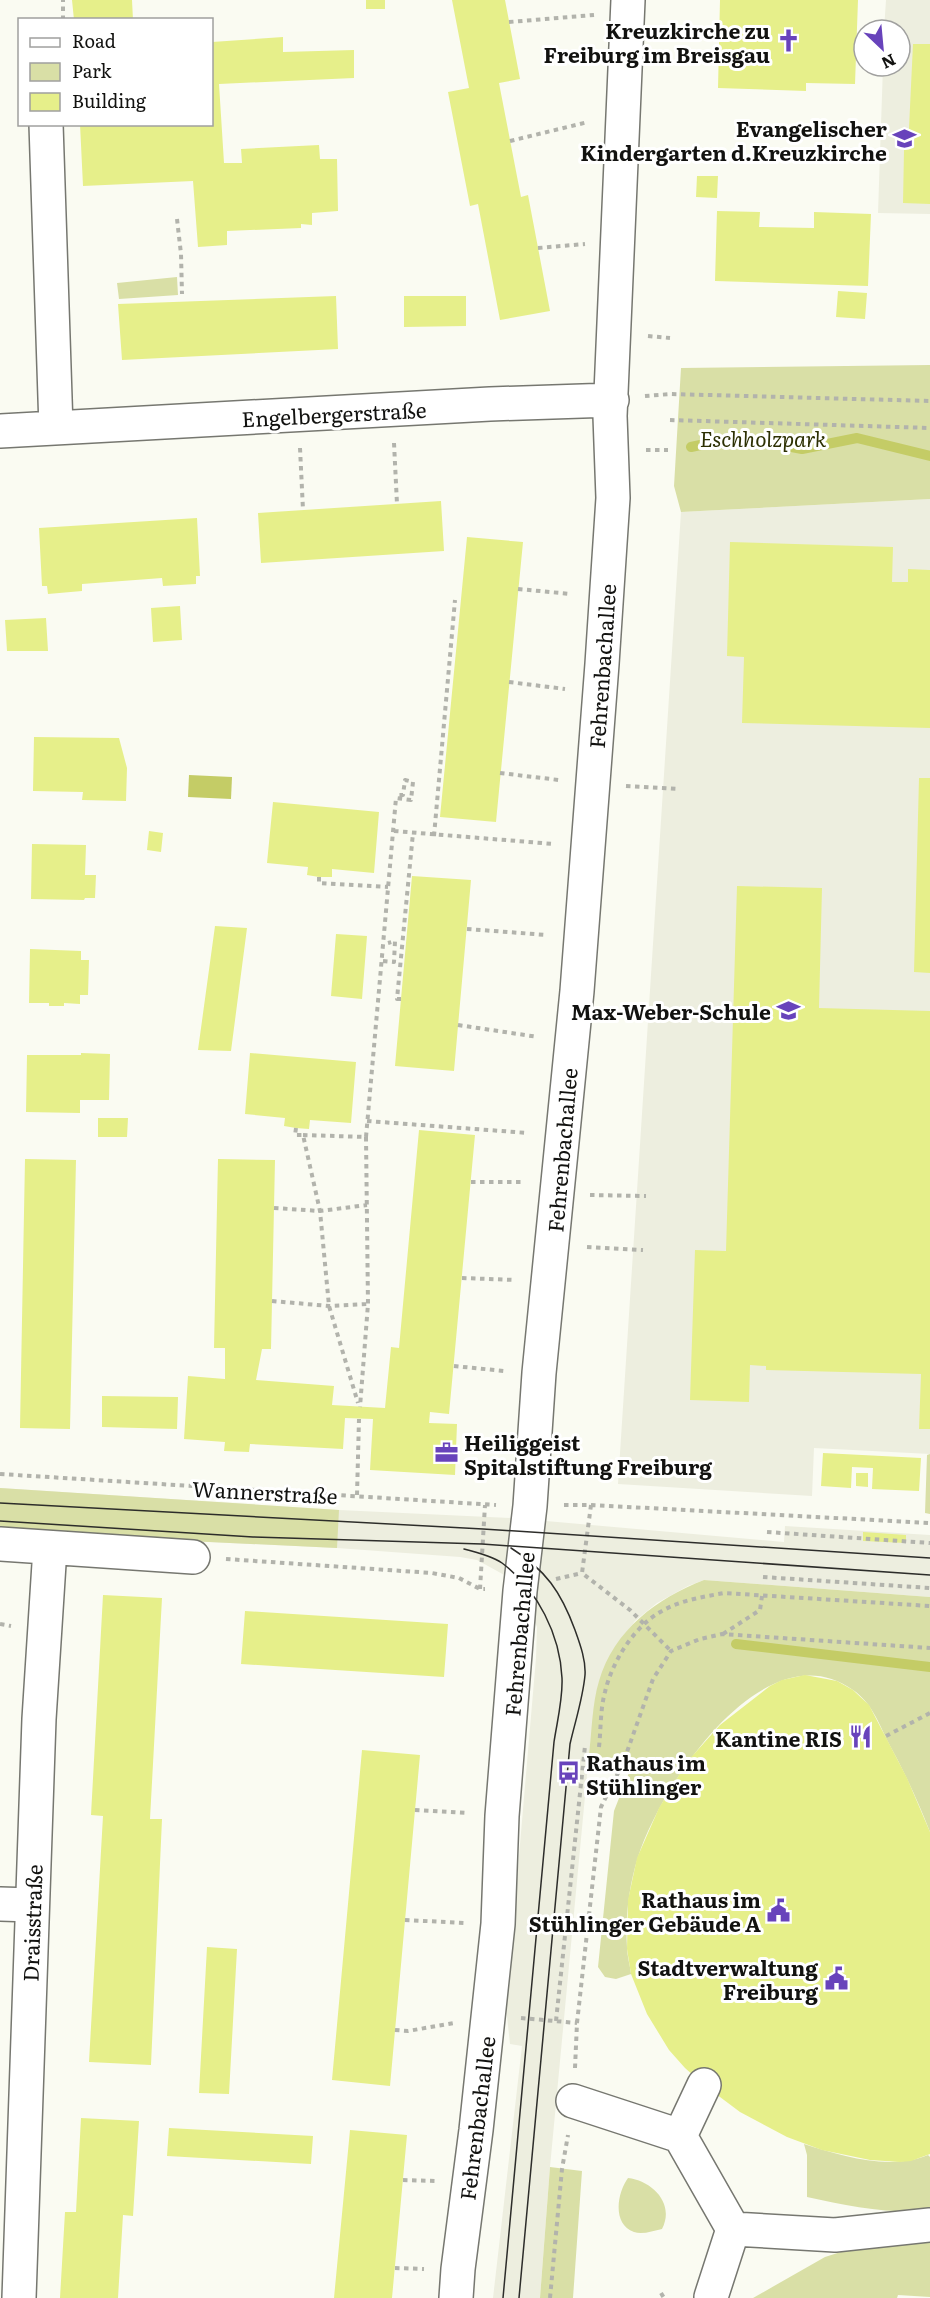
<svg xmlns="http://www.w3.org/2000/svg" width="930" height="2298" viewBox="0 0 930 2298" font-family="Literata,serif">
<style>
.built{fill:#edeedf}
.green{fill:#d9dfa6}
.water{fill:#c4cc66}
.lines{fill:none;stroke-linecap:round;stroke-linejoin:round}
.stream{stroke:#c4cc66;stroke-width:10}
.building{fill:#e6ef8a}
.minor-casing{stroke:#767770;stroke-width:36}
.path{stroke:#b2b3ac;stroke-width:4;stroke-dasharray:4.5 4.5;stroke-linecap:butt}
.minor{stroke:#fff;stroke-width:33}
.tram{stroke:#2d2d2a;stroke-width:1.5}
.labels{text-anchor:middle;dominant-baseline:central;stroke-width:6;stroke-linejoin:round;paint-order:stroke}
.poi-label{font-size:21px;font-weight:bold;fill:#121210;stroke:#fff;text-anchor:end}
.street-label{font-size:21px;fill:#121210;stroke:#fff}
.park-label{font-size:21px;font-style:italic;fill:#2d3003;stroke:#fff}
</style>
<rect width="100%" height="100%" fill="#fafbf2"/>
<path class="built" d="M 886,0 L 930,0 L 930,214 L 878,213 L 883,66 L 900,66 L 900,30 L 884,30 Z
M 930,499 L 930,1454 L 814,1448 L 812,1496 L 618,1484 L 681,512 Z
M 0,1488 L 339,1510 L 512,1518 L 784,1542 L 785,1526 L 930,1535 L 930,1597 L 704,1580 L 688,1586 L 657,1603 L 635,1621 L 611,1653 L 599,1682 L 589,1754 L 550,2167 L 540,2298 L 493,2298 L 522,2046 L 510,2044 L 506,2007 L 536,1658 L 537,1627 L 529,1608 L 508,1577 L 477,1560 L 460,1557 L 337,1548 L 39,1534 Z"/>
<path class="green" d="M 177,277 L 178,295 L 119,299 L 117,283 Z
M 930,365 L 930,499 L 681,512 L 674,486 L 681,368 Z
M 930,1454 L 930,1514 L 925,1513 L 927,1455 Z
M 0,1488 L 339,1510 L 337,1548 L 0,1532 Z
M 704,1580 L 930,1597 L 930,1832 C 918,1801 904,1771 888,1742 C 879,1723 871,1702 853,1690 C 764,1627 660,1787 638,1857 C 629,1886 625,1917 627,1947 C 627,1956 630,1965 631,1974 L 616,1979 L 605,1977 L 598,1967 L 614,1811 L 632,1765 L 589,1754 C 592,1731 592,1704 599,1681 C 614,1630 657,1598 704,1580 Z
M 804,2144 C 842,2156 889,2171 928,2155 L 930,2157 L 930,2211 C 889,2214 847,2206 807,2197 L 807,2155 Z
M 550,2167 L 582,2171 L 573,2298 L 540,2298 Z
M 628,2178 C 653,2181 675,2204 662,2229 C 653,2231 642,2235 634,2232 C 612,2224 617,2193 628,2178 Z
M 930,2233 L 930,2297 L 898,2295 L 897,2298 L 753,2298 L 825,2257 L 888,2237 Z"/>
<path class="water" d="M 189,775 L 232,777 L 231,799 L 188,797 Z"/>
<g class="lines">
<path class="stream" d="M 691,447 L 738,437 L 802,449 L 857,438 L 930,456
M 736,1644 L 930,1667"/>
</g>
<path class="building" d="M 72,0 L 132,0 L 133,20 L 74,20 Z
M 366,0 L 385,0 L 385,9 L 366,9 Z
M 452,0 L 505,0 L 520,79 L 499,83 L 521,197 L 528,195 L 550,311 L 500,320 L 478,204 L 470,206 L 448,92 L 469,88 Z
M 720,0 L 858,0 L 855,84 L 806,83 L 806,91 L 718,88 Z
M 283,37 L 283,52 L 354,50 L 354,78 L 219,84 L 224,163 L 242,163 L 241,149 L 319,145 L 320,159 L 337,159 L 338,211 L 312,213 L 312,225 L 301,224 L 301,228 L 227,231 L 227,245 L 198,247 L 193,181 L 83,186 L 80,124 L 212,124 L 212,42 Z
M 913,44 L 930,44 L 930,204 L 903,203 L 904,150 L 908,149 Z
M 697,176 L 718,176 L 717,198 L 696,197 Z
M 717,211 L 760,212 L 759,227 L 814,228 L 814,212 L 871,214 L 868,286 L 715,281 Z
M 838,291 L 867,293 L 865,319 L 836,317 Z
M 336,296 L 338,349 L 122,360 L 118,304 Z
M 404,296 L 466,296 L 466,326 L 404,327 Z
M 441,501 L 444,551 L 261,563 L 258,513 Z
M 197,518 L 200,576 L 196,576 L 196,584 L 163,586 L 162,578 L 82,584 L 82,591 L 48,594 L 47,586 L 42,586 L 39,528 Z
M 467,537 L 523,542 L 496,822 L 440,817 Z
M 730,542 L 893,547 L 892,582 L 908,582 L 908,569 L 930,570 L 930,728 L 742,723 L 744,657 L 727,656 Z
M 180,606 L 182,640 L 153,642 L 151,608 Z
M 46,618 L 48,651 L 7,651 L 5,620 Z
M 34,737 L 119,738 L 127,768 L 126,801 L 82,800 L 83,792 L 33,791 Z
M 919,778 L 930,778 L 930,973 L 914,972 Z
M 273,802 L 379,812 L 374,873 L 332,869 L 332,877 L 319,877 L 307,875 L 308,867 L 267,863 Z
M 149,831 L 163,833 L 161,852 L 147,850 Z
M 32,844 L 86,845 L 85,875 L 96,875 L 95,898 L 85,898 L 84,900 L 31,899 Z
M 412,876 L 471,880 L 454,1071 L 395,1066 Z
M 737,886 L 822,888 L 819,1008 L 930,1011 L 930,1429 L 919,1429 L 921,1374 L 766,1370 L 766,1366 L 750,1365 L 749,1402 L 690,1400 L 695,1250 L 726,1251 Z
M 215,926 L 247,928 L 231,1051 L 198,1050 Z
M 336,934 L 367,936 L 362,999 L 331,996 Z
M 30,949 L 81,951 L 81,960 L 89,960 L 88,995 L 80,995 L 80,1004 L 64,1003 L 64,1006 L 49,1006 L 49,1003 L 29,1003 Z
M 81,1053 L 110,1054 L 109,1100 L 80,1100 L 80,1113 L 26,1112 L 27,1055 L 81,1055 Z
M 250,1053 L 356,1062 L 351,1123 L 310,1120 L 309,1129 L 296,1128 L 284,1126 L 285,1118 L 245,1114 Z
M 98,1118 L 128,1118 L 127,1137 L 98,1137 Z
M 419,1130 L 475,1135 L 449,1414 L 430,1412 L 429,1423 L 457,1424 L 455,1475 L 370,1470 L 373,1419 L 345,1418 L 343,1449 L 250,1444 L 249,1452 L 224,1451 L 225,1442 L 184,1439 L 188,1376 L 225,1379 L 225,1348 L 214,1348 L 218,1159 L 275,1160 L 271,1349 L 262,1349 L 256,1380 L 334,1386 L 332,1405 L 385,1408 L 391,1347 L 399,1348 Z
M 25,1159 L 76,1160 L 70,1429 L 20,1428 Z
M 102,1396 L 178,1397 L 177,1429 L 102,1427 Z
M 823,1453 L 921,1458 L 919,1491 L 872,1489 L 873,1468 L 852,1467 L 851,1488 L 821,1486 Z
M 856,1473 L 868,1473 L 868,1487 L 856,1486 Z
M 863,1532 L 906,1535 L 906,1543 L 863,1541 Z
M 103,1595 L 162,1598 L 150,1819 L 162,1819 L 151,2065 L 89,2062 L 103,1816 L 91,1815 Z
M 245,1611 L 448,1624 L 444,1677 L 241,1664 Z
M 805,1675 L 837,1681 L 853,1690 L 869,1705 L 907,1778 L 930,1832 L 930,2154 L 911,2161 L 900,2162 L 870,2160 L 822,2150 L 787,2137 L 740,2112 L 704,2085 L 685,2068 L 669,2050 L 647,2014 L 631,1974 L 627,1949 L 628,1900 L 637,1858 L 659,1808 L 687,1762 L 720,1725 L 770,1686 L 782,1680 Z
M 362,1750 L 420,1755 L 390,2086 L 332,2080 Z
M 207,1947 L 237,1949 L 229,2094 L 199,2093 Z
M 81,2118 L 139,2121 L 133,2216 L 123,2215 L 118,2298 L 60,2298 L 65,2212 L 76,2212 Z
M 169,2128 L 313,2136 L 311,2164 L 167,2156 Z
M 350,2130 L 407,2135 L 392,2298 L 334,2298 Z"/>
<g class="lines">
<defs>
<path id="minor" d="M 46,124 L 56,428
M 0,431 L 490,404 L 612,400
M 0,1544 L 193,1557
M 0,1904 L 32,1905
M 573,2101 L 680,2136 L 733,2229 L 835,2235 L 930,2225
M 680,2136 L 704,2085
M 711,2297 L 733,2229
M 19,2298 L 39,1719 L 50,1548
M 456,2298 L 458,2269 L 476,2130 L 498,1924 L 502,1816 L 520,1591 L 530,1506 L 539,1373 L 577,991 L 602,664 L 613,498 L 610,416 L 628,0"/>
</defs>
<use href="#minor" class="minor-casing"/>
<path class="path" d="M 63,20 L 63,0
M 509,22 L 594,15
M 510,141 L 588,122
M 177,219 L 181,254 L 182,294
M 538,248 L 585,244
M 648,336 L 670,338
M 645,396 L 671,394 L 930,401
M 670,420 L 930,428
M 394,443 L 397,504
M 300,448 L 303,510
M 646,450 L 668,450
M 518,589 L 571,594
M 509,682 L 565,689
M 500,773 L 559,780
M 626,786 L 679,789
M 394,831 L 554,844
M 434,836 L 455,600
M 319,877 L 319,883 L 388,887
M 467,929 L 547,935
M 383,961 L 394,962 L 395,941 L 388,943
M 401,999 L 397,999 L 413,833
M 458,1025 L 538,1037
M 367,1121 L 528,1133
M 296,1128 L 295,1135 L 303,1135 L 320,1211 L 329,1306 L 358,1403
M 303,1135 L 366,1137 L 368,1304 L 360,1407
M 366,1137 L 396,798 L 411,800 L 413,782 L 405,780 L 403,795 L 399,795
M 471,1182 L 523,1182
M 590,1195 L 646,1196
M 274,1208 L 320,1211 L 367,1205
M 587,1247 L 643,1250
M 462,1278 L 515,1280
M 272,1301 L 329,1306 L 368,1304
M 454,1366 L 504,1371
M 0,1474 L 496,1505
M 357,1495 L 359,1419
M 564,1505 L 591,1505 L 930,1523
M 591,1505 L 582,1573 L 630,1610 L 671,1651
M 767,1532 L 930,1543
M 226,1559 L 432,1573 L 459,1578 L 480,1589 L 485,1589
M 763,1577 L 930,1588
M 556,1579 L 582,1573
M 480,1589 L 485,1505
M 0,1624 L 11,1626
M 723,1634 L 760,1610 L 762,1596
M 886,1736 L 930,1713
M 599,1747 C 601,1730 600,1710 605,1692 C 612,1662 634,1626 662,1611 C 681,1600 703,1597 724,1593 L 930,1606
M 415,1810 L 468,1813
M 405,1920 L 465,1923
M 521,2018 L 577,2023
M 556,2021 L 585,1746
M 395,2030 L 408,2031 L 454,2023
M 575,2068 L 577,2023 L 601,1807 L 623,1763 L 653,1679 L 671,1651 L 700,1639 L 722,1634 L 930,1648
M 403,2180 L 435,2181
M 395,2268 L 424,2269
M 661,2293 L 664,2298
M 550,2298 L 562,2169 L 568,2135"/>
<use href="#minor" class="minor"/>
<path class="tram" d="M 0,1503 L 483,1529 L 930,1558
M 0,1521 L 253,1537 L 482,1544 L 930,1575
M 511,1548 C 546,1570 561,1592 575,1630 C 580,1644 586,1660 585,1675 C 583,1698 575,1722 570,1744 L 519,2298
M 464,1549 C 476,1552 492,1556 502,1563 C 538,1590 560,1635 562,1678 C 563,1699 557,1722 554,1742 L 503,2298"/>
</g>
<defs>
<symbol id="church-bare" viewBox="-9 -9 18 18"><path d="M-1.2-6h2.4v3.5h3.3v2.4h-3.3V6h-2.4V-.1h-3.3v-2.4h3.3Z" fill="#6843bb" stroke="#fff" stroke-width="2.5" paint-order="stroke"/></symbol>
<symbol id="school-bare" viewBox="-9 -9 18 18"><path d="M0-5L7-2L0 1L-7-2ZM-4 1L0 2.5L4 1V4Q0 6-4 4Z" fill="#6843bb" stroke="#fff" stroke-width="2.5" paint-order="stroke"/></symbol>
<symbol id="office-bare" viewBox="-9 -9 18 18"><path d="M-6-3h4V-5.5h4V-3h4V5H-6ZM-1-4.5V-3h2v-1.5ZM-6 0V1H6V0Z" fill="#6843bb" stroke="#fff" stroke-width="2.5" paint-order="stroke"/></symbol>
<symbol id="restaurant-bare" viewBox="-9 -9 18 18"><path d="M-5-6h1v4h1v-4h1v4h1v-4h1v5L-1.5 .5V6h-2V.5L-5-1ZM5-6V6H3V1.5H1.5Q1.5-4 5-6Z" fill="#6843bb" stroke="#fff" stroke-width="2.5" paint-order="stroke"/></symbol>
<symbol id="bus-bare" viewBox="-9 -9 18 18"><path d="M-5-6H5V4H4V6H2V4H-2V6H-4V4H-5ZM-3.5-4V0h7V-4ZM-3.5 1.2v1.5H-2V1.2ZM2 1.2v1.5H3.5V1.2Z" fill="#6843bb" stroke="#fff" stroke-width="2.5" paint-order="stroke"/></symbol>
<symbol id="civic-bare" viewBox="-9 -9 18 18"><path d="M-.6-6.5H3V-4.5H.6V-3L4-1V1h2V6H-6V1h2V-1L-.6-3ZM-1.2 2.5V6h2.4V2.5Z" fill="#6843bb" stroke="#fff" stroke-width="2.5" paint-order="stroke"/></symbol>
</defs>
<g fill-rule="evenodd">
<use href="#church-bare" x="772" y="24" width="33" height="33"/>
<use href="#school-bare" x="888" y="122" width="33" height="33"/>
<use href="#school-bare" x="772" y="994" width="33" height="33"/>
<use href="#office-bare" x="430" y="1436" width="33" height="33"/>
<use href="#restaurant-bare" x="844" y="1720" width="33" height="33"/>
<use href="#bus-bare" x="552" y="1756" width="33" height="33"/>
<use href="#civic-bare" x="762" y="1894" width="33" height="33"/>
<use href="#civic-bare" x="820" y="1962" width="33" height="33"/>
</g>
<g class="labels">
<g class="poi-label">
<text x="770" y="29">Kreuzkirche zu<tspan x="770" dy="24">Freiburg im Breisgau</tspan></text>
<text x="887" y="127">Evangelischer<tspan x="887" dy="24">Kindergarten d.Kreuzkirche</tspan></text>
<text x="771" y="1010">Max-Weber-Schule</text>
<text x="464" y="1441" text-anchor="start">Heiliggeist<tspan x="464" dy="24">Spitalstiftung Freiburg</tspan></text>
<text x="842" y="1737">Kantine RIS</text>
<text x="586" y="1761" text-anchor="start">Rathaus im<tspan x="586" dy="24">Stühlinger</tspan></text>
<text x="761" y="1898">Rathaus im<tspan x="761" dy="24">Stühlinger Gebäude A</tspan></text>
<text x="818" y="1966">Stadtverwaltung<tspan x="818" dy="24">Freiburg</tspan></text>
</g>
<g class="street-label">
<text transform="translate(334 413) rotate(-3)">Engelbergerstraße</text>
<text transform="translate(601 666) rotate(-86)">Fehrenbachallee</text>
<text transform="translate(561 1150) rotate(-85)">Fehrenbachallee</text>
<text transform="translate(265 1491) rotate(3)">Wannerstraße</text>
<text transform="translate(518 1634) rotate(-85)">Fehrenbachallee</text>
<text transform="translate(31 1923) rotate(-88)">Draisstraße</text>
<text transform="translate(476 2118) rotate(-83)">Fehrenbachallee</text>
</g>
<g class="park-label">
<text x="763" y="437">Eschholzpark</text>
</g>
</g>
<rect x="18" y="18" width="195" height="108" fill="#ffffff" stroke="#a0a09f" stroke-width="1.5"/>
<rect x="30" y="38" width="30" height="9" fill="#ffffff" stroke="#a0a09f" stroke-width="1.5"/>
<text x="72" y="48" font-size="18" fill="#121210">Road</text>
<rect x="30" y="63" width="30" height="18" fill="#d9dfa6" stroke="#a0a09f" stroke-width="1.5"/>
<text x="72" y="78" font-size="18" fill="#121210">Park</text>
<rect x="30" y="93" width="30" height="18" fill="#e6ef8a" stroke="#a0a09f" stroke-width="1.5"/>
<text x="72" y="108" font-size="18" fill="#121210">Building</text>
<g transform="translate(882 48) rotate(154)"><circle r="28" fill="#ffffff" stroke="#a0a09f" stroke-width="1.5"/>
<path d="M0-4.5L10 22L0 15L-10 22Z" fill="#6843bb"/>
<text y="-9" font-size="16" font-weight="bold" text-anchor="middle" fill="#121210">N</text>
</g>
</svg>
